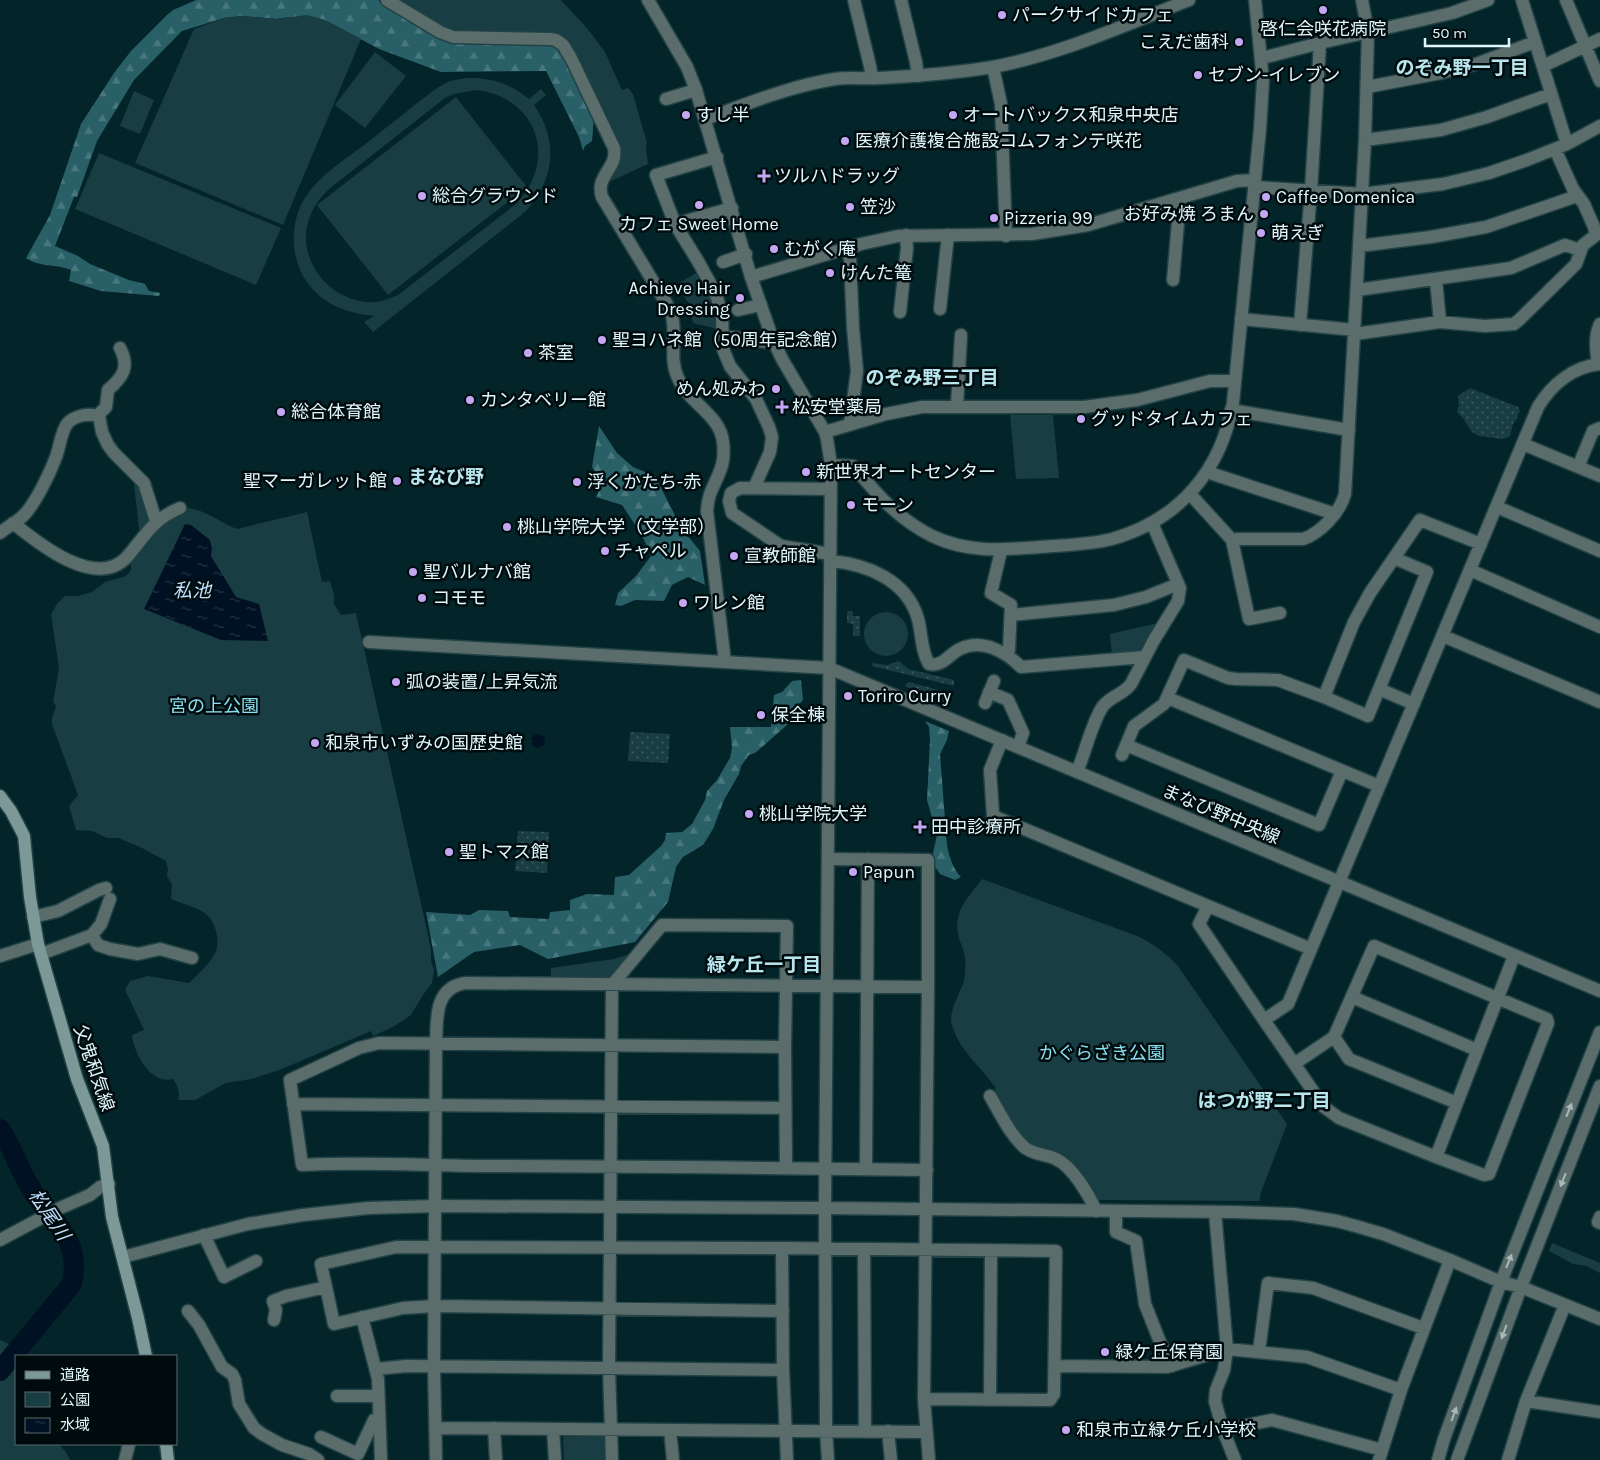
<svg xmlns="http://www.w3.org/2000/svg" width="1600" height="1460" viewBox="0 0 1600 1460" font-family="Karla,'Noto Sans JP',sans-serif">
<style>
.grass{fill:url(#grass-dots)}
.forest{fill:url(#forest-firs)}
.green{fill:#183d43;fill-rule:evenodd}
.water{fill:url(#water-ripples)}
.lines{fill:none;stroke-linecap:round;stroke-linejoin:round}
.river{stroke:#001123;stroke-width:20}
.minor-casing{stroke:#224246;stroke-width:15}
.tertiary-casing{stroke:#224246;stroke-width:15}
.secondary-casing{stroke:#224246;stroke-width:15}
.minor{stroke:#5b6d6b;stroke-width:12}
.tertiary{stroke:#5b6d6b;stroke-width:12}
.secondary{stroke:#7c9997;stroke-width:12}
.oneway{fill:#a5b9ba}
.poi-dot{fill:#c3a7f2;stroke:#000b0e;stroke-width:2}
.labels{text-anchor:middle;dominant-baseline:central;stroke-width:5;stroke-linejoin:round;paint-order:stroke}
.poi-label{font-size:18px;fill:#e1f7fb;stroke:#000b0e;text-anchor:start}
.park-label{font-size:18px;fill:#88e1f0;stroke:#000b0e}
.street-label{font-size:18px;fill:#e1f7fb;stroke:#000b0e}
.neighbourhood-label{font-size:19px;font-weight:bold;fill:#b8e6ee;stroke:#000b0e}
.water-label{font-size:19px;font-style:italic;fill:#c0e0fd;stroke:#000b0e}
</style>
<defs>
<pattern id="grass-dots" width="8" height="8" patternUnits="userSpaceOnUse" patternTransform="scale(1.25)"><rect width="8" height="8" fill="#183d43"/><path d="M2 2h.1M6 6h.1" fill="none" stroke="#395a5f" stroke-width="1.8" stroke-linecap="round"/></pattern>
<pattern id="forest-firs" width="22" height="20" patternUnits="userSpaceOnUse" patternTransform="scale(1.25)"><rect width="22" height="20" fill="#295f67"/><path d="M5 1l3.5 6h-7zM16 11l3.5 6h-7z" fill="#48777e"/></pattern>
<pattern id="water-ripples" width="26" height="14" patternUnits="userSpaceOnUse" patternTransform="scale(1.25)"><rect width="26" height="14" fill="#001123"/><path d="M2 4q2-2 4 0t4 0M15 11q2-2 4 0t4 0" fill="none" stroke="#253444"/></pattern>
</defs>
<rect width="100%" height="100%" fill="#032429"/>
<path class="grass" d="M 1470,388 L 1518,407 L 1520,411 L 1518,414 L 1517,419 L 1513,424 L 1510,436 L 1503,439 L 1479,436 L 1472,432 L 1463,418 L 1457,412 L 1459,406 L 1458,396 Z
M 847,611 L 852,611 L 853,616 L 860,616 L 860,636 L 853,636 L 853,624 L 847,623 Z
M 899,661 L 908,669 L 954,680 L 954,686 L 872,666 L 873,663 L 887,665 Z
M 909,682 L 946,692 L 947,703 L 905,686 L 907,683 Z
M 630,732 L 670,734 L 668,763 L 628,761 Z
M 518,831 L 549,832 L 547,873 L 515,871 Z"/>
<path class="forest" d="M 196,0 L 378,0 L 441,37 L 553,44 L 563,52 L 594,118 L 592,141 L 585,146 L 583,151 L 579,137 L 546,71 L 441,72 L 379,49 L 325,20 L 290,17 L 276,19 L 242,16 L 224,18 L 182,31 L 134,80 L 97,141 L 77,197 L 74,197 L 55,246 L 78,256 L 90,264 L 129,280 L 145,284 L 149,291 L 160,293 L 159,296 L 101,291 L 69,281 L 71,270 C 57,264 38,267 26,258 L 50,215 L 81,124 L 114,73 L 131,51 L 167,15 L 173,10 Z
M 599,426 L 617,453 L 633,467 L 655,476 L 682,529 L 700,551 L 705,585 L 688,577 L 672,585 L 664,601 L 635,600 L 621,606 L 615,605 L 618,593 L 636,576 L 651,556 L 642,535 L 622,505 L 596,497 L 603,483 L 592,467 Z
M 801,680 L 803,700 L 791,713 L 787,725 L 755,753 L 749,755 L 741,766 L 739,774 L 724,800 L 713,829 L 703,845 L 683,857 L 676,867 L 668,902 L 635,942 L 548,959 L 520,945 L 474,952 L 438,977 L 426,912 L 470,915 L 479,910 L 508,911 L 510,917 L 549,919 L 550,912 L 570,910 L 570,900 L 587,894 L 614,895 L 615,877 L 629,875 L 661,846 L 665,840 L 666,833 L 682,832 L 692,824 L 705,800 L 707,791 L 717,780 L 730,758 L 732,748 L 730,727 L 771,727 L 774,695 L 782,692 L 792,681 Z
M 925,721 L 949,731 L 947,740 L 940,754 L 947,845 C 949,856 953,869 961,877 L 955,880 L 940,874 L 934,865 L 933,853 L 937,835 L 927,800 L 930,740 L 929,727 Z"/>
<path class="green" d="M 395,0 L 561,0 L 587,28 L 605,52 L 622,90 L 628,88 L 633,94 L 647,143 L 646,147 L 648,164 L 607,183 L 618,161 L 566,42 L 450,31 Z
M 307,15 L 325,20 L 361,39 L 283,225 L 135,163 L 194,29 L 224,18 L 242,16 L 276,19 Z
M 375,52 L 406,76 L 365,128 L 335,105 Z
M 466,78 C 490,77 510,83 529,99 L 541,89 L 546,95 L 534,105 C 559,141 555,180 525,212 L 373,332 L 364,322 L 374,316 C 343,313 317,302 302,274 C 288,246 292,211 312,188 C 327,170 350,156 368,142 C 391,124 414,105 437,88 L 450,81 ZM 477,90 C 538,98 558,160 516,204 L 398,295 C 391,298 383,301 376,302 C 330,305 292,257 311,214 C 315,204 321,197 329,189 L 445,98 L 454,94 Z
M 134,91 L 154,100 L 140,134 L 120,126 Z
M 456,97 L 527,187 L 388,295 L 317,205 Z
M 99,153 L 281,228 L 256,285 L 75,209 Z
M 700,271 L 713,296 L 718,329 L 693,323 L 689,304 L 677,284 Z
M 1010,415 L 1053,415 L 1059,478 L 1016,479 Z
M 133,476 L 138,481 L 151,521 L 140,537 Z
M 188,508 C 206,510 221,523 237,529 L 307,512 L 322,582 L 330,581 L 334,595 L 334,604 L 341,615 L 356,613 L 427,930 L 431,950 L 431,961 L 434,970 L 432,983 L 423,995 L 411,1015 L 393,1027 L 373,1036 L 371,1031 L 282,1069 L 252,1079 L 226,1083 L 195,1100 L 178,1100 C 180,1092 178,1086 173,1079 C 150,1085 134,1053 132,1035 L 144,1030 L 125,990 L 130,981 L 148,976 L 189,983 C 196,977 213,960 216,951 C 220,939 215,922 207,915 C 198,907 182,904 171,899 L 172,885 L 167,876 L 168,869 L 166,861 L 140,847 L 118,838 L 107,838 L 92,831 L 76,830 L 69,806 L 78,795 L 52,724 L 52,718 L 56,706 L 53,702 L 59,668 L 51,614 L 57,604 L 65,596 L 78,596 L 92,592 L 105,582 L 126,576 L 131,570 L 130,560 L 171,514 Z
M864 634a22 22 0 1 1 44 0a22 22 0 1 1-44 0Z
M 1158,623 L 1142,652 L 1112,656 L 1110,634 Z
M 982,879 L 1137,936 C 1154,944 1166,953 1178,966 L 1287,1124 L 1260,1195 L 1260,1201 L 1094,1200 L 1045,1153 L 1022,1140 L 996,1098 L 995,1087 C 980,1066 959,1050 952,1025 C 947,1009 964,990 965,974 C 965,969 966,963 965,958 C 963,944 954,934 958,918 C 961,903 973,891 982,879 Z
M 629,954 L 611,977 L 606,979 L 551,979 L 551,968 L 614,959 Z
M 1552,1243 L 1600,1263 L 1600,1273 L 1586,1266 L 1573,1264 L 1549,1251 Z
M 0,1340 L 7,1343 L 24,1356 L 16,1356 L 16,1444 L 58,1444 L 66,1452 L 70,1460 L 0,1460 Z
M 566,1435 L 603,1435 L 606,1438 L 607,1460 L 564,1460 L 563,1438 Z"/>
<path class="water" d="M 185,524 L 191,525 L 210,540 L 212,549 L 211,556 L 236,597 L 259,604 L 268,641 L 221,640 L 144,609 Z
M531 741a7 7 0 1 1 14 0a7 7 0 1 1-14 0Z"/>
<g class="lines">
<path class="river" d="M 0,1129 C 12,1146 18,1167 29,1185 C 50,1222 82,1235 72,1284 L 0,1371"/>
<defs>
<path id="minor" d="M 387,0 L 440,32 L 453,37 L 550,39 L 556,40 L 563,45 L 571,58 L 614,148 C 618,169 595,175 602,197 L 671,311 C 678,334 668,357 678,378 C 688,403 720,414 723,442 C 724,450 724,458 722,465 C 717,483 708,490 707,511 L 725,662
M 854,0 L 870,66 L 872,78
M 901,0 L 916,62 L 918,76
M 1522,0 L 1567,144
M 1566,0 L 1600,81
M 1262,58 L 1320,43 L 1452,13 L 1488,0
M 1543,66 L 1600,39
M 993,67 L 1001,104 L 1006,236
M 1367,87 L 1441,73 L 1476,64 L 1535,42
M 666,99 L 696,90
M 1365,140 L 1441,130 L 1487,117 L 1551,94
M 717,157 L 656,175 L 675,224 L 699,263 L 716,294 L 722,315 L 723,349 L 730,366 L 756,399 L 769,427 L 772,437 L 770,452 L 754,488
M 1255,187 L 1362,194 L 1443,184 L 1489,173 L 1527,160 L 1567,144 L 1600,126
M 675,224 L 732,208
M 1359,246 L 1431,237 L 1486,227 L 1577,196
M 847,248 L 850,258 L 853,328 L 857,371 L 850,424
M 723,262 L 746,254
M 1173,280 L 1179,211 L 1177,200
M 1436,280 L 1440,322
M 1357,290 L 1511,268 L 1565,245 L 1580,250
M 940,309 L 948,235
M 738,310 L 761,305
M 900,312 L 907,248 L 906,235
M 1241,319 L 1355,330
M 1300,325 L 1311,191 L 1320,43
M 1355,334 L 1440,322 L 1485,326 L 1514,324 L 1519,320 L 1576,264 L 1583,245 L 1596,235 L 1594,227 L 1584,204 L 1573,189 L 1555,149
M 722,336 L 767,342 L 773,340
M 120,348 C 130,367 123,377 108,390 L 106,407 L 101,412 L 99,416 L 102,432 L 108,445 L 114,453 L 144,483 L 156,521
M 1598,364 C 1596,350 1594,337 1600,324
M 957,406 L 961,335
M 1231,410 L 1349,430
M 1523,444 L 1600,476
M 1578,467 L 1593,431 L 1600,428
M 1209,471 L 1213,474 L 1335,514
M 1190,494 L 1232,540 L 1249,619 L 1280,613
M 1497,507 L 1600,551
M 13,523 C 39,544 96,590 127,557 C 145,536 153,519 180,508
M 0,533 C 7,527 15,523 22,517 C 35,505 50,473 56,457 C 60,446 61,432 67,424 C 74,415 90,413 99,416
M 1232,540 L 1238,539 L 1303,539 C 1321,533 1340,512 1345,494 L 1365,140 L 1368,32 L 1362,0
M 1001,551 L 991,593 L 1011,605 L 1009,650 L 1006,654
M 830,554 L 781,546 L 732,513 L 729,501 L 731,493 L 740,488 L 830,489
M 830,561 C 867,564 907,580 918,619 C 922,634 921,651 929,664 C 943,667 949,654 960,649 C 982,638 1006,652 1021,667 L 1144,657
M 1470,570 L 1600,627
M 1011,615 L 1114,605 L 1146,597 L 1178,584
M 1443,636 L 1600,702
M 1379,689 L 1414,704
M 989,692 L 1008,700 L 1023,733 L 1018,747
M 1324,697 L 1368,716 L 1427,572 L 1394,558
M 1168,698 L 1379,786
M 985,703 L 994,681
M 1002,740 L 990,770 L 993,816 L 1311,949
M 1126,745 L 1319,825 L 1342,771
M 1122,755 L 1134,726 L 1164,704 L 1184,660 L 1228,678 L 1236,679 L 1278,680 L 1324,697 L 1354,622 L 1370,593 L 1420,520 L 1481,544
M 1077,772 C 1085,753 1092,722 1103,706 C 1111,696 1124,694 1131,684 L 1154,640 L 1178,601 L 1180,588 L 1152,523
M 828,859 L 928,860 L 928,987 L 924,1399 L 929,1460
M 1208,906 L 1199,924 L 1264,1020 L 1288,1004 L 1538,407 C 1552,384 1573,367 1600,364
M 33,917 L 58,911 L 99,890 L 106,888
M 92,935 L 98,945 L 110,949 L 138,954 L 160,949 L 192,958
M 41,954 L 92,935 L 101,924 L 110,899
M 0,956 L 38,944
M 1352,997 L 1477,1050
M 1264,1020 L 1324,1107 L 1339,1118 L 1436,1157 L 1514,956
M 1334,1037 L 1349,1059 L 1457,1103
M 785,1047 L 786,1168
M 1294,1064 L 1334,1037 L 1374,946 L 1547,1019 L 1548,1023 L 1489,1174 L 1484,1175 L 1436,1157
M 990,1096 C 1000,1113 1009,1133 1024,1147 C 1033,1155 1046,1154 1056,1159 C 1073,1167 1089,1195 1096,1211
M 293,1104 L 784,1108
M 866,1169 L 868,859
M 825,1208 L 826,1431 L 828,1460
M 1116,1211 L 1116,1232 L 1136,1241 L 1145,1304 L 1164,1352 L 1172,1366
M 1215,1212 L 1227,1349 L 1224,1370 L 1216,1390 L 1215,1401 L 1223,1430 L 1235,1460
M 1600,1217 L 1598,1222 L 1600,1223
M 204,1235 L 224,1277 L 256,1261
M 0,1240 L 60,1208 L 90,1195 L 100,1187 L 109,1184
M 782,1248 L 783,1370 L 787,1460
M 864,1249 L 865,1431
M 188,1311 L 199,1325 L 222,1367 L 232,1374 L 235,1380 L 239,1404 L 254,1428 L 262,1434 L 282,1445 L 309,1454 L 318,1460
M 783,1311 L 435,1306 L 403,1308 L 334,1324 L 321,1264 L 396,1247 L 782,1248 L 1056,1251 L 1054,1394 L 1050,1400 L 924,1399
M 362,1317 L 378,1379 L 381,1460
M 274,1320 L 276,1310 L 273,1301 L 286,1296 L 326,1287
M 1259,1351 L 1268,1283 L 1313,1288 L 1423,1328
M 1055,1366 L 1167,1367 L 1227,1349 L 1307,1357 L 1401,1390
M 376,1369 L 406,1366 L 783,1370
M 337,1396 L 378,1396
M 990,1400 L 991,1250
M 1526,1401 L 1600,1412
M 435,1428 L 926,1432
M 494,1428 L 496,1460
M 553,1429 L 555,1460
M 670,1430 L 673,1460
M 1223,1430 L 1272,1420 L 1382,1450
M 888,1431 L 891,1460
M 321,1437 L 358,1454 L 374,1420 L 379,1420
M 125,1460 L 129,1444
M 436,1460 L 434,1367 L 436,1044 C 437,1019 434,988 465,983 L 928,987
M 612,1460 L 609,1369 L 612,985 L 662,925 L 787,926 L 785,1047 L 379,1043 L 359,1048 L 290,1080 L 302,1165 C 365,1161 428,1166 491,1166 C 636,1166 782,1168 927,1170
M 1379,1460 L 1401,1390 L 1450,1260
M 1508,1460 L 1526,1401 L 1565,1305"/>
<path id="tertiary" d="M 705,119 C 747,104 790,86 835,79 C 850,77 865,79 880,78 C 918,76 956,73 993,67 C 1061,54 1125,25 1189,0
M 751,277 L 861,244 L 898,236 L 1032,234 L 1088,225 L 1237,181 L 1255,180
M 825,432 L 886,414 L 922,407 L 1084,407 L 1137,400 L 1210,381 L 1235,381
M 831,465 L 853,466 L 856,469 C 878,496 900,520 932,536 C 968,553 1001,550 1040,547 C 1063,545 1089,545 1112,539 C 1179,520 1221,471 1233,403 L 1260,129 L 1263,81 L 1255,0
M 369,642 L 829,668 L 1600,991
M 825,1208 L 1234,1212 L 1294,1214 L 1337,1221 L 1359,1227 L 1383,1234 L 1450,1260 L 1501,1282 L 1521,1287 L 1600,1319
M 123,1257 L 248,1224 L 303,1215 L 368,1208 L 436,1206 L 825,1208 L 831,465 L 827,439 L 825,432 L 782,359 L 773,340 L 751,277 L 696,90 L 687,67 L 648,0
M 1438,1460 L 1444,1439 L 1501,1282 L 1600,1032
M 1457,1460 L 1521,1287 L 1600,1086"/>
<path id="secondary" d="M 0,796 L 11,811 L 24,836 L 30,897 L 38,944 L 77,1079 L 103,1146 L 112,1217 L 138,1318 L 146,1356
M 166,1444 L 168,1460"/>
</defs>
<use href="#minor" class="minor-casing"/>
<use href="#tertiary" class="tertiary-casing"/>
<use href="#secondary" class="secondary-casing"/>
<use href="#minor" class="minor"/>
<use href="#tertiary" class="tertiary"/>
<use href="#secondary" class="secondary"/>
</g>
<defs><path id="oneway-solid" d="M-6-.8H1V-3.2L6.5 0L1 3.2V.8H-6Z" transform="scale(1.25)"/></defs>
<g class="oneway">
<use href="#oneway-solid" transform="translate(1569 1110) rotate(-68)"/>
<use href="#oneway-solid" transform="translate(1563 1180) rotate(112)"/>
<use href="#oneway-solid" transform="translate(1509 1261) rotate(-68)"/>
<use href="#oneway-solid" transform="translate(1504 1332) rotate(110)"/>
<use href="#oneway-solid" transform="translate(1454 1414) rotate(-70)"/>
</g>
<g class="poi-dot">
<circle cx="1323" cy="10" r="5"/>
<circle cx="1002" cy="15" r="5"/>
<circle cx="1239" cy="42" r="5"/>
<circle cx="1198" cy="75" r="5"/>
<circle cx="686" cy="115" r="5"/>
<circle cx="953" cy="115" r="5"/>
<circle cx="845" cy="141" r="5"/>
<path d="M761.5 168.5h5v5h5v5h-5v5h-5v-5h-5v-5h5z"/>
<circle cx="422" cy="196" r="5"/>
<circle cx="1266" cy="197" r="5"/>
<circle cx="699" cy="205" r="5"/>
<circle cx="850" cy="207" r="5"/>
<circle cx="1264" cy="214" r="5"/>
<circle cx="994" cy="218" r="5"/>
<circle cx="1261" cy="233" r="5"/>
<circle cx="774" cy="249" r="5"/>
<circle cx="830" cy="273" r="5"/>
<circle cx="740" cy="298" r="5"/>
<circle cx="602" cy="340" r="5"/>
<circle cx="528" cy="353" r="5"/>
<circle cx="776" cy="389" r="5"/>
<circle cx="470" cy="400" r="5"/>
<path d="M779.5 399.5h5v5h5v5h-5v5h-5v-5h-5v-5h5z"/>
<circle cx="281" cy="412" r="5"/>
<circle cx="1081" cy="419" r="5"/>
<circle cx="806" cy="472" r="5"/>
<circle cx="397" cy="481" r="5"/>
<circle cx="577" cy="482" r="5"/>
<circle cx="851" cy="505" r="5"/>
<circle cx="507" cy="527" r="5"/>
<circle cx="605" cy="551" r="5"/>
<circle cx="734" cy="556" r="5"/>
<circle cx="413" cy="572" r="5"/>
<circle cx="422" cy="598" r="5"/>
<circle cx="683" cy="603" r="5"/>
<circle cx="396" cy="682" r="5"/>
<circle cx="848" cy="696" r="5"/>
<circle cx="761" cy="715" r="5"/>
<circle cx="315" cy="743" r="5"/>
<circle cx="749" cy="814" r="5"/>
<path d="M917.5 819.5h5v5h5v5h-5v5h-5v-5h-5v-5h5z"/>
<circle cx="449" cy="852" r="5"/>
<circle cx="853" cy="872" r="5"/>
<circle cx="1105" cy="1352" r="5"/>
<circle cx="1066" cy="1430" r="5"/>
</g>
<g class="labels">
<g class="poi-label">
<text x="1012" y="15">パークサイドカフェ</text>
<text x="1323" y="29" text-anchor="middle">啓仁会咲花病院</text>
<text x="1229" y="42" text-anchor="end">こえだ歯科</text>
<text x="1208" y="75">セブン-イレブン</text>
<text x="696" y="115">すし半</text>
<text x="963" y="115">オートバックス和泉中央店</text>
<text x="855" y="141">医療介護複合施設コムフォンテ咲花</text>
<text x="774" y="176">ツルハドラッグ</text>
<text x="432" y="196">総合グラウンド</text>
<text x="1276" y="197">Caffee Domenica</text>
<text x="860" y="207">笠沙</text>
<text x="1254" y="214" text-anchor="end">お好み焼 ろまん</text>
<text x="1004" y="218">Pizzeria 99</text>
<text x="699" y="224" text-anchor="middle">カフェ Sweet Home</text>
<text x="1271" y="233">萌えぎ</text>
<text x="784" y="249">むがく庵</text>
<text x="840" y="273">けんた篭</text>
<text x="730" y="288" text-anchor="end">Achieve Hair<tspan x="730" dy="21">Dressing</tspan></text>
<text x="612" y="340">聖ヨハネ館（50周年記念館）</text>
<text x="538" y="353">茶室</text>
<text x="766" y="389" text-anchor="end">めん処みわ</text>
<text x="480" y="400">カンタベリー館</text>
<text x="792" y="407">松安堂薬局</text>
<text x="291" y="412">総合体育館</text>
<text x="1091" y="419">グッドタイムカフェ</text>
<text x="816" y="472">新世界オートセンター</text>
<text x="387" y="481" text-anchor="end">聖マーガレット館</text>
<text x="587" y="482">浮くかたち-赤</text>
<text x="861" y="505">モーン</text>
<text x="517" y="527">桃山学院大学（文学部）</text>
<text x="615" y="551">チャペル</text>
<text x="744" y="556">宣教師館</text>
<text x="423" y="572">聖バルナバ館</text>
<text x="432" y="598">コモモ</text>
<text x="693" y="603">ワレン館</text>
<text x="406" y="682">弧の装置/上昇気流</text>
<text x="858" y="696">Toriro Curry</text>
<text x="771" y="715">保全棟</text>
<text x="325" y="743">和泉市いずみの国歴史館</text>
<text x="759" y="814">桃山学院大学</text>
<text x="931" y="827">田中診療所</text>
<text x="459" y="852">聖トマス館</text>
<text x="863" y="872">Papun</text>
<text x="1115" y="1352">緑ケ丘保育園</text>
<text x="1076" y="1430">和泉市立緑ケ丘小学校</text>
</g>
<g class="park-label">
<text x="214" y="706">宮の上公園</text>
<text x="1102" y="1053">かぐらざき公園</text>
</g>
<g class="street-label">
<text transform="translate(1221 814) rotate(23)">まなび野中央線</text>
<text transform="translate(94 1068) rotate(71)">父鬼和気線</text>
</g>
<g class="neighbourhood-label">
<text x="1462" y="68">のぞみ野一丁目</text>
<text x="932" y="378">のぞみ野三丁目</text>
<text x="446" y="477">まなび野</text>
<text x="764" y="965">緑ケ丘一丁目</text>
<text x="1264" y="1101">はつが野二丁目</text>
</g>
<g class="water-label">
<text x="192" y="591">私池</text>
<text transform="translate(49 1215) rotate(56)">松尾川</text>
</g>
</g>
<rect x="15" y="1355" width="162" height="90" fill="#000b0e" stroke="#5a696d"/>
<rect x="25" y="1371" width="25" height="8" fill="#7c9997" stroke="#5a696d"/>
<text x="60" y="1380" font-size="15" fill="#e1f7fb">道路</text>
<rect x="25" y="1392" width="25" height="15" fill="#183d43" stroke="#5a696d"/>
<text x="60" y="1405" font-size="15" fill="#e1f7fb">公園</text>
<rect x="25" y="1418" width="25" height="15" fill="url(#water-ripples)" stroke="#5a696d"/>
<text x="60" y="1430" font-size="15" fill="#e1f7fb">水域</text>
<path d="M1425 38v8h84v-8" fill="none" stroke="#e1f7fb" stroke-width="2.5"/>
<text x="1432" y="38" font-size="15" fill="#e1f7fb" stroke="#000b0e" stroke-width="4" paint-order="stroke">50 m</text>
</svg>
